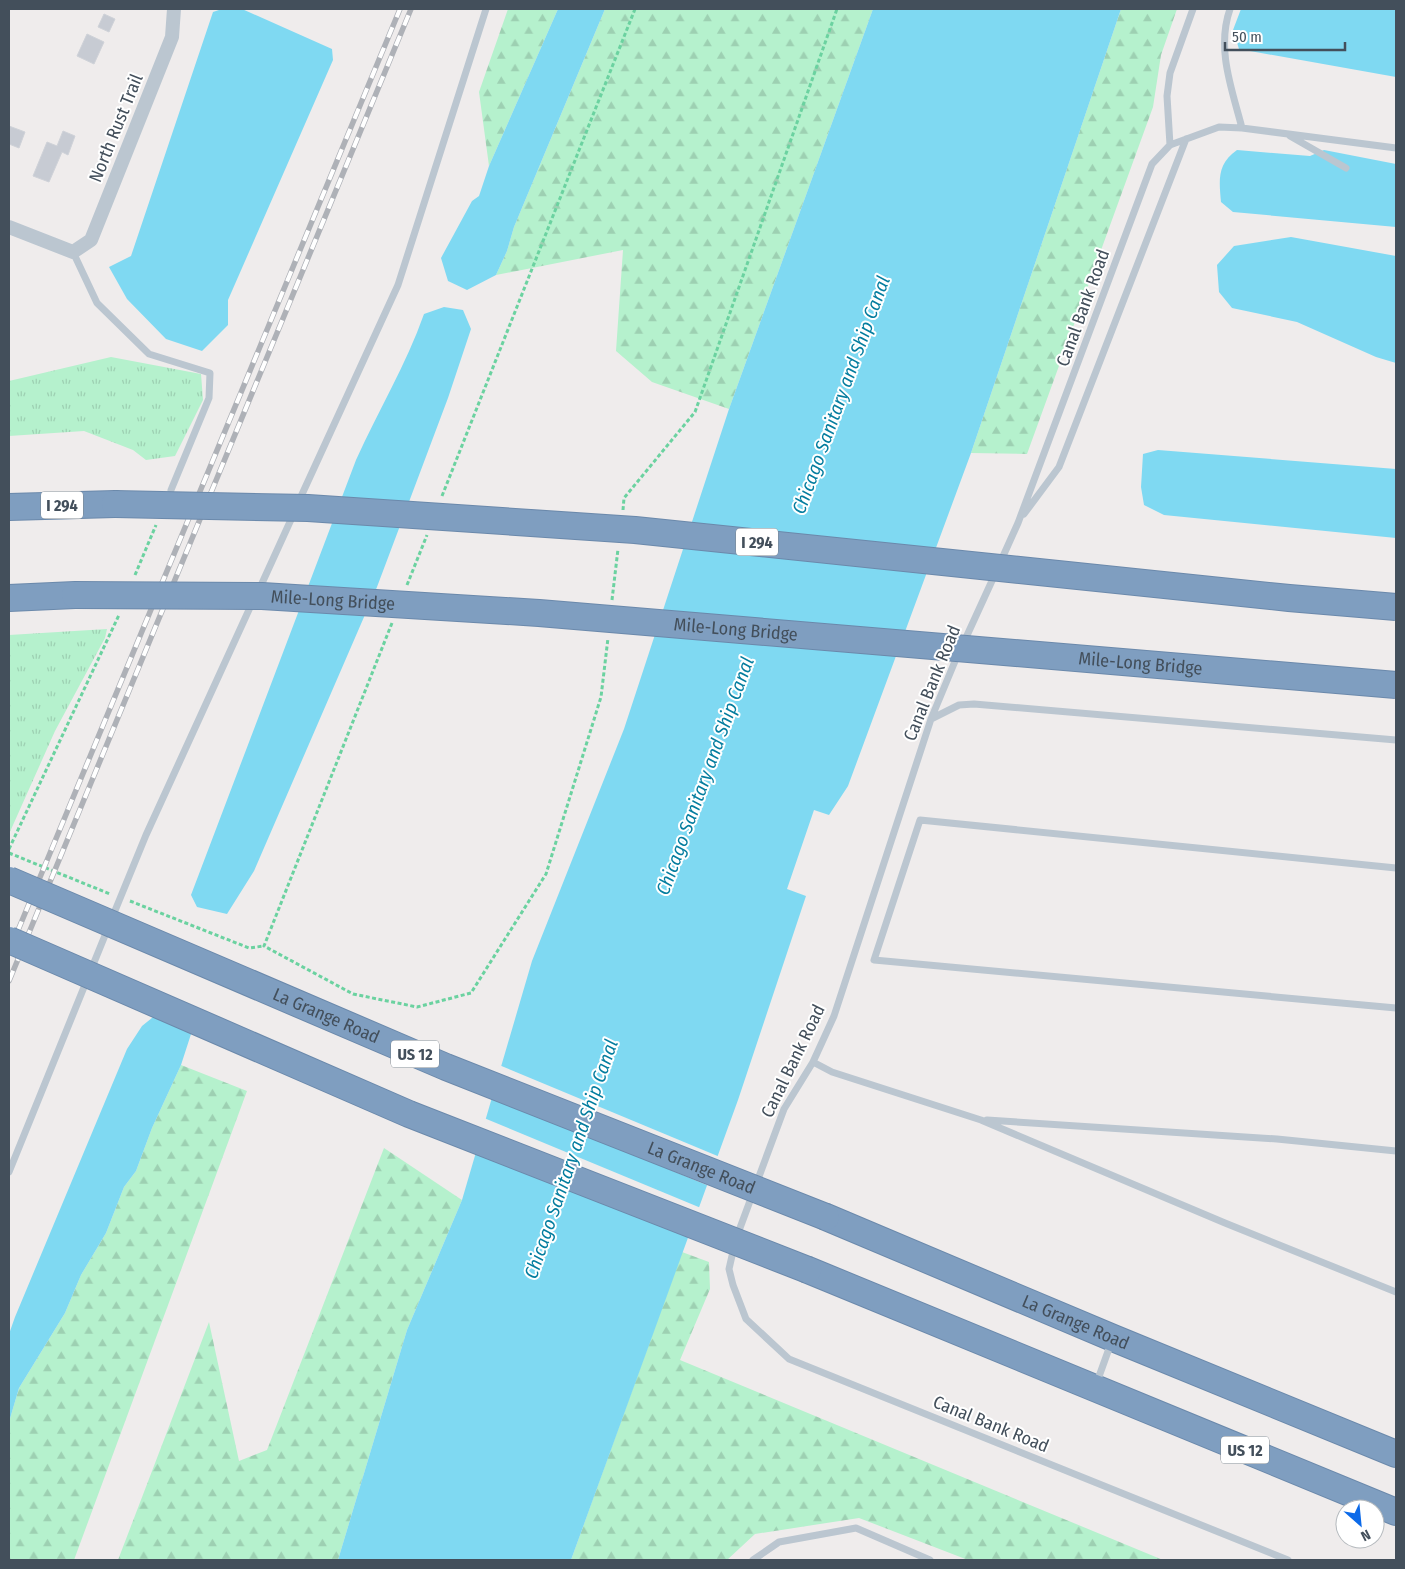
<svg xmlns="http://www.w3.org/2000/svg" width="1405" height="1569" viewBox="0 0 1405 1569" font-family="'Fira Sans Condensed',sans-serif">
<style>
.grass{fill:url(#grass-tufts)}
.forest{fill:url(#forest-firs)}
.water{fill:#7fd9f2}
.pier{fill:#efecec}
.building{fill:#c7cbd3;stroke:#cfd2d8}
.lines{fill:none;stroke-linecap:round;stroke-linejoin:round}
.highway-casing{stroke:#6b89ab;stroke-width:28}
.path{stroke:#6bd2a0;stroke-width:3;stroke-dasharray:4 2.5;stroke-linecap:butt}
.lane{stroke:#bbc6d0;stroke-width:7}
.street{stroke:#bbc6d0;stroke-width:14}
.highway{stroke:#7f9ec0;stroke-width:26}
.rail-casing{stroke:#aeb1b7;stroke-width:5.5}
.rail{stroke:#fff;stroke-width:4;stroke-dasharray:11;stroke-linecap:butt}
.highway-bridge-casing{stroke:#6b89ab;stroke-width:28;stroke-linecap:butt}
.highway-bridge{stroke:#7f9ec0;stroke-width:26}
.labels{text-anchor:middle;dominant-baseline:central;stroke-width:4;stroke-linejoin:round;paint-order:stroke}
.shield{fill:#fff;stroke:#7b848c;stroke-width:1}
.shield-label{font-size:16px;font-weight:bold;fill:#434f5b}
.street-label{font-size:18px;fill:#434f5b;stroke:#fff}
.water-label{font-size:19px;font-style:italic;fill:#047d9f;stroke:#fff}
</style>
<defs>
<pattern id="grass-tufts" width="24" height="20" patternUnits="userSpaceOnUse" patternTransform="scale(1.25)"><rect width="24" height="20" fill="#b5f1cd"/><path d="M3 7l-1-3M5 7V3M7 7l1-3M15 17l-1-3M17 17v-4M19 17l1-3" fill="none" stroke="#9dd0b2"/></pattern>
<pattern id="forest-firs" width="22" height="20" patternUnits="userSpaceOnUse" patternTransform="scale(1.25)"><rect width="22" height="20" fill="#b5f1cd"/><path d="M5 1l3.5 6h-7zM16 11l3.5 6h-7z" fill="#9dd0b2"/></pattern>
</defs>
<rect width="100%" height="100%" fill="#efecec"/>
<path class="grass" d="M 111,357 L 201,374 L 203,400 L 175,456 L 146,460 L 133,450 L 84,431 L 9,436 L 9,381 Z
M 107,629 L 105,638 L 55,731 L 9,834 L 9,635 Z"/>
<path class="forest" d="M 508,9 L 558,9 L 489,166 L 479,92 Z
M 605,9 L 873,9 L 729,409 L 652,382 L 616,351 L 623,250 L 496,275 L 507,251 L 514,227 Z
M 1121,9 L 1177,9 L 1161,55 L 1153,107 L 1027,454 L 971,453 Z
M 181,1065 L 247,1091 L 74,1560 L 9,1560 L 9,1422 L 19,1388 L 65,1313 L 81,1275 L 106,1233 L 124,1187 L 136,1171 L 152,1128 Z
M 384,1148 L 462,1200 L 407,1330 L 338,1560 L 118,1560 L 209,1322 L 239,1461 L 267,1450 Z
M 682,1252 L 709,1262 L 710,1289 L 680,1360 L 1163,1560 L 968,1560 L 859,1518 L 755,1534 L 727,1560 L 571,1560 Z"/>
<path class="water" d="M 222,9 L 242,9 L 332,49 L 333,60 L 228,300 L 228,325 L 202,351 L 166,339 L 127,299 L 109,267 L 131,256 L 213,12 Z
M 558,9 L 605,9 L 514,227 L 507,251 L 496,275 L 467,290 L 448,281 L 441,258 L 472,201 L 479,196 L 489,166 Z
M 873,9 L 1121,9 L 971,453 L 848,786 L 829,815 L 814,810 L 787,889 L 806,896 L 738,1100 L 571,1560 L 338,1560 L 407,1330 L 462,1200 L 532,961 L 624,729 L 729,409 Z
M 1241,9 L 1396,9 L 1396,77 L 1239,49 L 1233,30 Z
M 1237,150 L 1310,156 L 1324,150 L 1396,164 L 1396,227 L 1233,212 L 1221,202 C 1219,180 1217,164 1237,150 Z
M 1291,237 L 1396,256 L 1396,363 L 1376,357 L 1297,322 L 1232,308 L 1219,292 L 1217,265 L 1234,246 Z
M 444,307 L 463,310 L 471,329 L 448,398 L 377,587 L 254,871 L 227,914 L 197,907 L 191,895 L 356,460 C 378,411 406,365 424,314 Z
M 1158,450 L 1396,469 L 1396,538 L 1164,515 L 1144,505 L 1141,487 L 1143,454 Z
M 173,1001 L 192,1031 L 181,1065 L 152,1128 L 136,1171 L 124,1187 L 106,1233 L 81,1275 L 65,1313 L 19,1388 L 9,1422 L 9,1437 L 9,1334 L 15,1317 L 127,1049 L 142,1026 Z"/>
<path class="pier" d="M 499,1065 L 720,1157 L 709,1186 L 490,1095 Z
M 484,1118 L 701,1208 L 689,1238 L 475,1149 Z"/>
<path class="building" d="M 104,14 L 115,19 L 109,32 L 98,27 Z
M 87,34 L 104,42 L 94,64 L 77,56 Z
M 9,126 L 25,132 L 19,148 L 9,144 Z
M 63,131 L 75,136 L 68,155 L 62,152 L 49,182 L 33,176 L 47,142 L 57,146 Z"/>
<g class="lines">
<defs>
<g id="highway">
<path d="M 9,507 L 115,504"/>
<path d="M 9,598 L 75,595"/>
<path id="s1" d="M 826,1217 L 1113,1338 L 1396,1454"/>
<path d="M 808,1270 L 1396,1512"/>
</g>
</defs>
<use href="#highway" class="highway-casing"/>
<path class="path" d="M 442,496 L 635,9
M 623,510 L 624,498 L 695,412 L 837,9
M 135,575 L 156,525
M 407,585 L 427,535
M 612,600 L 618,549
M 392,623 L 264,946 L 353,994 L 417,1007 L 471,993 L 546,874 L 601,697 L 608,638
M 9,849 L 119,615
M 9,853 L 110,894
M 130,901 L 249,948 L 264,946"/>
<path class="lane" d="M 1230,9 C 1216,49 1232,89 1242,128
M 1290,136 L 1346,168
M 1170,145 L 1167,96 L 1170,73 L 1193,9
M 73,252 L 97,303 L 149,354 L 210,373 L 209,398 L 171,490
M 298,503 L 398,285 L 486,9
M 1024,514 L 1059,467 L 1186,139
M 1000,563 L 1018,523 L 1152,164 L 1170,145 L 1219,127 L 1242,128 L 1396,148
M 258,592 L 294,513
M 964,642 L 996,572
M 931,719 L 959,705 L 974,704 L 1396,740
M 1396,868 L 920,820 L 874,960 L 1396,1008
M 112,918 L 146,835 L 253,601
M 813,1062 L 832,1072 L 981,1120 L 1225,1223 L 1396,1292
M 987,1120 L 1277,1139 L 1396,1151
M 9,1172 L 108,928
M 737,1236 L 784,1109 L 813,1062 L 834,1016 L 931,719 L 958,654
M 734,1247 L 729,1269 L 733,1285 L 746,1319 L 789,1359 L 1288,1560
M 1097,1382 L 1111,1343
M 753,1560 L 779,1542 L 856,1528 L 930,1560"/>
<path class="street" d="M 9,227 L 73,252 L 91,240 L 172,37 L 174,9"/>
<use href="#highway" class="highway"/>
<defs>
<path id="rail" d="M 9,952 L 400,9
M 9,981 L 411,9"/>
</defs>
<use href="#rail" class="rail-casing"/>
<use href="#rail" class="rail"/>
<defs>
<g id="highway-bridge">
<path d="M 115,504 L 308,508 L 635,530 L 1289,598 L 1396,607"/>
<path id="s2" d="M 75,595 L 262,596 L 539,613 L 1396,685"/>
<path id="s3" d="M 9,880 L 446,1067 L 826,1217"/>
<path d="M 9,940 L 409,1114 L 808,1270"/>
</g>
</defs>
<use href="#highway-bridge" class="highway-bridge-casing"/>
<use href="#highway-bridge" class="highway-bridge"/>
</g>
<g class="labels">
<g class="shield">
<rect x="41" y="491.5" width="42" height="27" rx="4"/>
<rect x="736" y="528.5" width="42" height="27" rx="4"/>
<rect x="391" y="1040.5" width="48" height="27" rx="4"/>
<rect x="1221" y="1436.5" width="48" height="27" rx="4"/>
</g>
<g class="shield-label">
<text x="62" y="505">I 294</text>
<text x="757" y="542">I 294</text>
<text x="415" y="1054">US 12</text>
<text x="1245" y="1450">US 12</text>
</g>
<g class="street-label">
<text transform="translate(116 128) rotate(-68)">North Rust Trail</text>
<text transform="translate(1083 308) rotate(-70)">Canal Bank Road</text>
<text stroke="none"><textPath href="#s2" startOffset="258">Mile-Long Bridge</textPath></text>
<text stroke="none"><textPath href="#s2" startOffset="662">Mile-Long Bridge</textPath></text>
<text stroke="none"><textPath href="#s2" startOffset="1068">Mile-Long Bridge</textPath></text>
<text transform="translate(932 683) rotate(-68)">Canal Bank Road</text>
<text stroke="none"><textPath href="#s3" startOffset="345">La Grange Road</textPath></text>
<text transform="translate(793 1061) rotate(-64)">Canal Bank Road</text>
<text stroke="none"><textPath href="#s3" startOffset="750">La Grange Road</textPath></text>
<text stroke="none"><textPath href="#s1" startOffset="271">La Grange Road</textPath></text>
<text transform="translate(991 1424) rotate(22)">Canal Bank Road</text>
</g>
<g class="water-label">
<text transform="translate(841 395) rotate(-70)">Chicago Sanitary and Ship Canal</text>
<text transform="translate(705 776) rotate(-70)">Chicago Sanitary and Ship Canal</text>
<text transform="translate(571 1159) rotate(-71)">Chicago Sanitary and Ship Canal</text>
</g>
</g>
<rect width="1405" height="1569" fill="none" stroke="#434f5b" stroke-width="20"/>
<g transform="translate(1360 1524) rotate(153)"><circle r="24" fill="#ffffff" stroke="#b4b9bd"/>
<path d="M0-4L9 19L0 12L-9 19Z" fill="#0c6ae9"/>
<text y="-8" font-size="14" font-weight="bold" text-anchor="middle" fill="#434f5b">N</text>
</g>
<path d="M1225 42v8h120v-8" fill="none" stroke="#434f5b" stroke-width="2.5"/>
<text x="1232" y="42" font-size="15" fill="#434f5b" stroke="#ffffff" stroke-width="4" paint-order="stroke">50 m</text>
</svg>
